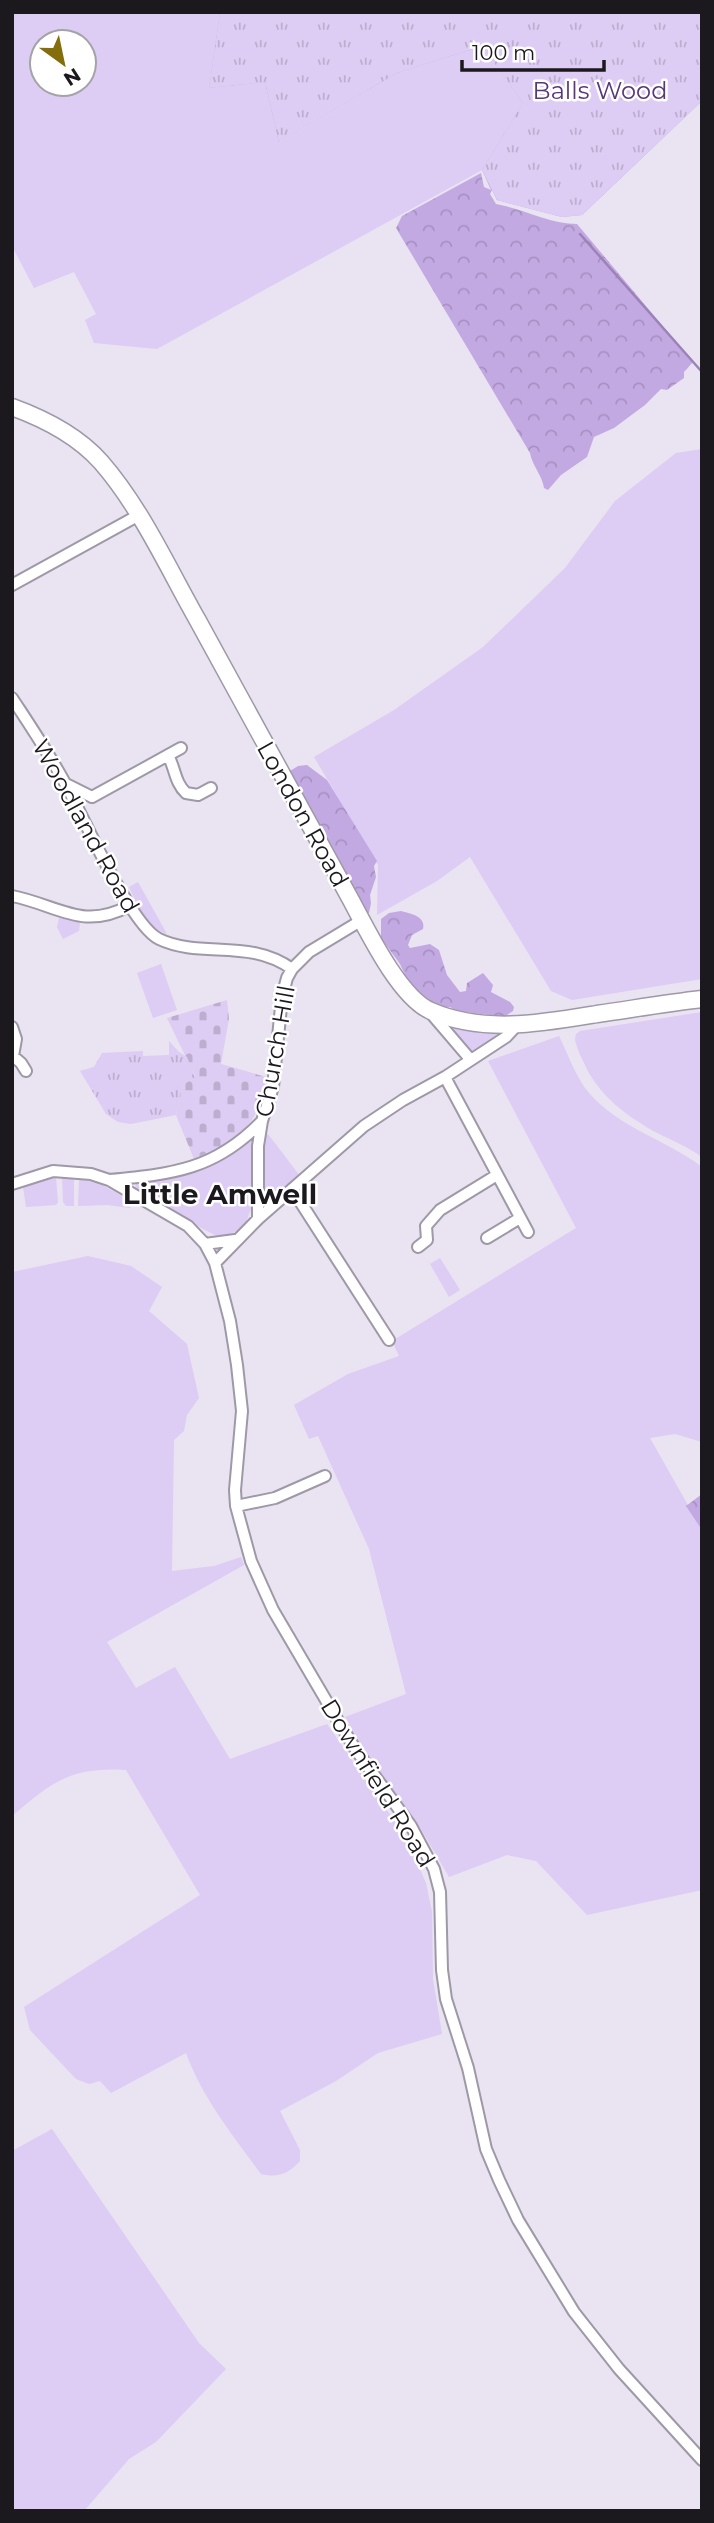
<svg xmlns="http://www.w3.org/2000/svg" width="714" height="2523" viewBox="0 0 714 2523" font-family="Montserrat,sans-serif">
<style>
.green{fill:#ddccf3;fill-rule:evenodd}
.forest{fill:url(#forest-crowns)}
.cemetery{fill:url(#cemetery-stones)}
.park{fill:url(#park-tufts)}
.lines{fill:none;stroke-linecap:round;stroke-linejoin:round}
.stream{stroke:#9b83b9;stroke-width:2.5}
.minor-casing{stroke:#9f98a7;stroke-width:14}
.secondary-casing{stroke:#9f98a7;stroke-width:19}
.minor{stroke:#fff;stroke-width:10}
.secondary{stroke:#fff;stroke-width:16}
.labels{text-anchor:middle;dominant-baseline:central;stroke-width:5;stroke-linejoin:round;paint-order:stroke}
.park-label{font-size:24px;fill:#58377a;stroke:#fff}
.street-label{font-size:24px;fill:#1b181e;stroke:#fff}
.quarter-label{font-size:28px;font-weight:bold;fill:#1b181e;stroke:#fff}
</style>
<defs>
<pattern id="forest-crowns" width="20" height="18" patternUnits="userSpaceOnUse" patternTransform="scale(1.75)"><rect width="20" height="18" fill="#c3a9e2"/><path d="M2 6a3 3 0 1 1 6 0M12 15a3 3 0 1 1 6 0" fill="none" stroke="#a791c1"/></pattern>
<pattern id="cemetery-stones" width="16" height="16" patternUnits="userSpaceOnUse" patternTransform="scale(1.75)"><rect width="16" height="16" fill="#ddccf3"/><path d="M2 7V4a2 2 0 0 1 4 0v3zM10 15v-3a2 2 0 0 1 4 0v3z" fill="#bdaed0"/></pattern>
<pattern id="park-tufts" width="24" height="20" patternUnits="userSpaceOnUse" patternTransform="scale(1.75)"><rect width="24" height="20" fill="#ddccf3"/><path d="M3 7l-1-3M5 7V3M7 7l1-3M15 17l-1-3M17 17v-4M19 17l1-3" fill="none" stroke="#bdaed0"/></pattern>
</defs>
<rect width="100%" height="100%" fill="#e9e3f2"/>
<path class="green" d="M 12,12 L 220,12 L 209,88 L 265,82 L 280,142 L 397,73 L 481,46 L 523,103 L 482,170 L 157,349 L 94,343 L 85,320 L 96,314 L 74,272 L 34,288 L 12,246 ZM 42,42 L 84,42 L 84,84 L 42,84 Z
M 702,449 L 702,979 L 572,1000 L 551,991 L 470,857 L 437,881 L 377,915 L 378,865 L 314,757 L 394,710 L 483,647 L 565,568 L 615,501 L 676,453 Z
M 138,882 L 167,934 C 146,928 138,905 129,887 Z
M 59,918 L 80,923 L 79,931 L 63,939 L 57,927 Z
M 161,964 L 177,1010 L 153,1018 L 137,973 Z
M 702,1012 L 702,1157 C 688,1147 674,1141 659,1134 C 629,1118 599,1096 585,1065 C 581,1057 577,1049 575,1040 L 576,1034 L 580,1031 Z
M 447,1024 L 504,1031 L 504,1033 L 471,1054 Z
M 559,1036 C 568,1054 576,1078 589,1093 C 619,1128 667,1140 702,1167 L 702,1442 L 675,1434 L 650,1438 L 702,1530 L 702,1890 L 587,1915 L 536,1861 L 507,1855 L 449,1877 L 421,1829 L 378,1773 L 345,1717 L 406,1694 L 369,1549 L 318,1436 L 309,1439 L 294,1405 L 348,1374 L 399,1356 L 392,1341 L 576,1228 L 488,1061 Z
M 268,1134 L 300,1176 L 269,1202 L 262,1198 L 261,1176 L 264,1138 Z
M 253,1137 L 255,1137 L 253,1204 L 246,1222 L 237,1231 L 228,1235 L 217,1236 L 203,1229 L 135,1190 L 136,1184 C 150,1176 169,1178 185,1174 C 209,1167 233,1151 253,1137 Z
M 56,1177 L 58,1202 L 56,1205 L 26,1207 L 23,1187 Z
M 62,1177 L 74,1178 L 74,1206 L 66,1206 L 63,1202 Z
M 81,1179 L 100,1184 L 133,1202 L 130,1208 L 108,1205 L 78,1206 L 79,1181 Z
M 88,1256 L 131,1266 L 162,1287 L 149,1311 L 187,1344 L 199,1398 L 187,1415 L 184,1431 L 174,1440 L 172,1571 L 214,1566 L 241,1557 L 244,1565 L 107,1642 L 136,1688 L 175,1667 L 230,1759 L 327,1724 L 407,1839 L 426,1883 L 432,1912 L 433,1979 L 442,2034 L 378,2053 L 336,2081 L 280,2111 L 300,2150 L 300,2161 C 288,2174 278,2178 261,2174 C 232,2134 203,2099 186,2053 L 111,2093 L 100,2081 L 89,2084 L 76,2079 L 30,2030 L 24,2007 L 200,1895 L 126,1770 C 71,1767 53,1781 12,1816 L 12,1272 Z
M 440,1258 L 460,1290 L 449,1297 L 430,1264 Z
M 52,2129 L 199,2343 L 226,2369 L 156,2442 L 129,2459 L 84,2511 L 12,2511 L 12,2151 Z"/>
<path class="forest" d="M 220,12 L 702,12 L 702,101 L 582,215 L 562,217 L 497,200 L 492,190 L 490,194 L 496,204 C 523,209 550,224 577,224 L 693,362 L 684,372 L 684,378 L 667,390 L 661,389 L 645,405 L 614,428 L 594,437 L 587,457 L 561,475 L 548,490 L 544,488 C 542,475 532,465 530,453 L 396,228 L 402,216 L 481,173 L 484,187 L 491,190 L 482,170 L 523,103 L 482,46 L 397,73 L 279,142 L 265,82 L 209,88 Z
M 307,765 L 327,780 L 377,861 L 374,866 L 376,877 L 370,895 L 371,903 L 369,913 L 364,913 L 289,779 L 290,771 L 298,766 Z
M 401,911 C 411,914 426,916 423,929 L 412,935 L 408,945 L 410,948 L 430,944 L 439,950 L 447,975 L 460,992 L 466,991 L 467,983 L 483,973 L 493,985 L 491,992 L 510,1002 L 514,1007 L 513,1011 L 504,1017 L 466,1012 L 459,1013 L 450,1007 L 438,1007 L 409,984 L 400,964 L 381,938 L 381,919 L 389,913 Z
M 702,1494 L 702,1530 L 686,1506 Z"/>
<path class="cemetery" d="M 227,1000 L 229,1019 L 221,1064 L 266,1077 C 267,1085 265,1091 262,1099 C 248,1137 228,1143 194,1159 L 176,1115 L 183,1085 L 195,1076 L 167,1018 Z"/>
<path class="park" d="M 220,12 L 702,12 L 702,101 L 582,215 L 562,217 L 497,200 L 482,170 L 523,103 L 482,46 L 397,73 L 279,142 L 265,82 L 209,88 Z
M 169,1041 L 179,1052 L 187,1057 L 195,1077 L 183,1085 L 176,1115 L 131,1124 L 118,1122 L 106,1114 L 80,1071 L 94,1067 L 102,1053 L 143,1051 L 143,1056 L 169,1055 Z"/>
<g class="lines">
<path class="stream" d="M 580,234 L 702,372"/>
<defs>
<path id="minor" d="M 12,585 L 139,515
M 12,698 C 31,727 50,755 66,785 C 83,816 131,926 159,939 C 201,959 249,938 292,969
M 168,755 C 175,768 175,783 186,793 L 198,795 L 211,788
M 66,784 L 92,797
M 92,797 L 181,748
M 12,896 C 58,905 82,931 129,906
M 429,1011 L 470,1059
M 12,1027 L 16,1039 L 13,1056 L 21,1063 L 26,1071
M 445,1077 L 528,1232
M 109,1180 C 172,1174 215,1170 262,1121
M 12,1184 L 53,1171 L 91,1174 L 109,1180 L 188,1226 L 205,1244 L 215,1263 L 230,1321 L 237,1365 L 242,1411 L 235,1490 L 236,1506 L 251,1561 L 273,1610 L 337,1719 L 356,1750 L 411,1826 L 434,1869 L 440,1892 L 442,1970 L 446,1999 L 468,2068 L 486,2149 L 499,2180 L 518,2220 L 574,2312 L 619,2369 L 702,2460
M 292,1189 L 389,1340
M 258,1219 L 258,1146 L 262,1121 L 273,1087 L 282,997 L 287,978 L 292,969 L 309,952 L 362,920
M 487,1238 L 520,1218
M 205,1244 L 235,1240
M 418,1247 L 427,1240 L 426,1226 L 440,1210 L 497,1175
M 215,1263 L 258,1219 L 364,1126 L 403,1100 L 445,1077 L 506,1037 L 518,1024
M 236,1506 L 275,1498 L 325,1476"/>
<path id="secondary" d="M 12,407 C 45,419 77,435 101,462 C 141,508 167,566 197,619 C 249,713 300,808 352,902 C 368,932 400,998 431,1011 C 484,1034 543,1023 597,1014 C 632,1009 667,1003 702,999"/>
</defs>
<use href="#minor" class="minor-casing"/>
<use href="#secondary" class="secondary-casing"/>
<use href="#minor" class="minor"/>
<use href="#secondary" class="secondary"/>
</g>
<g class="labels">
<g class="park-label">
<text x="600" y="90">Balls Wood</text>
</g>
<g class="street-label">
<text transform="translate(303 814) rotate(61)">London Road</text>
<text transform="translate(86 826) rotate(61)">Woodland Road</text>
<text transform="translate(275 1051) rotate(-80)">Church Hill</text>
<text transform="translate(378 1783) rotate(58)">Downfield Road</text>
</g>
<g class="quarter-label">
<text x="220" y="1194">Little Amwell</text>
</g>
</g>
<rect width="714" height="2523" fill="none" stroke="#1b181e" stroke-width="28"/>
<g transform="translate(63 63) rotate(147)"><circle r="33" fill="#ffffff" stroke="#a4a3a5" stroke-width="2"/>
<path d="M0-5L12 26L0 18L-12 26Z" fill="#836e0b"/>
<text y="-10" font-size="19" font-weight="bold" text-anchor="middle" fill="#1b181e">N</text>
</g>
<path d="M462 60v10h142v-10" fill="none" stroke="#1b181e" stroke-width="3.5"/>
<text x="472" y="60" font-size="21" fill="#1b181e" stroke="#ffffff" stroke-width="5" paint-order="stroke">100 m</text>
</svg>
